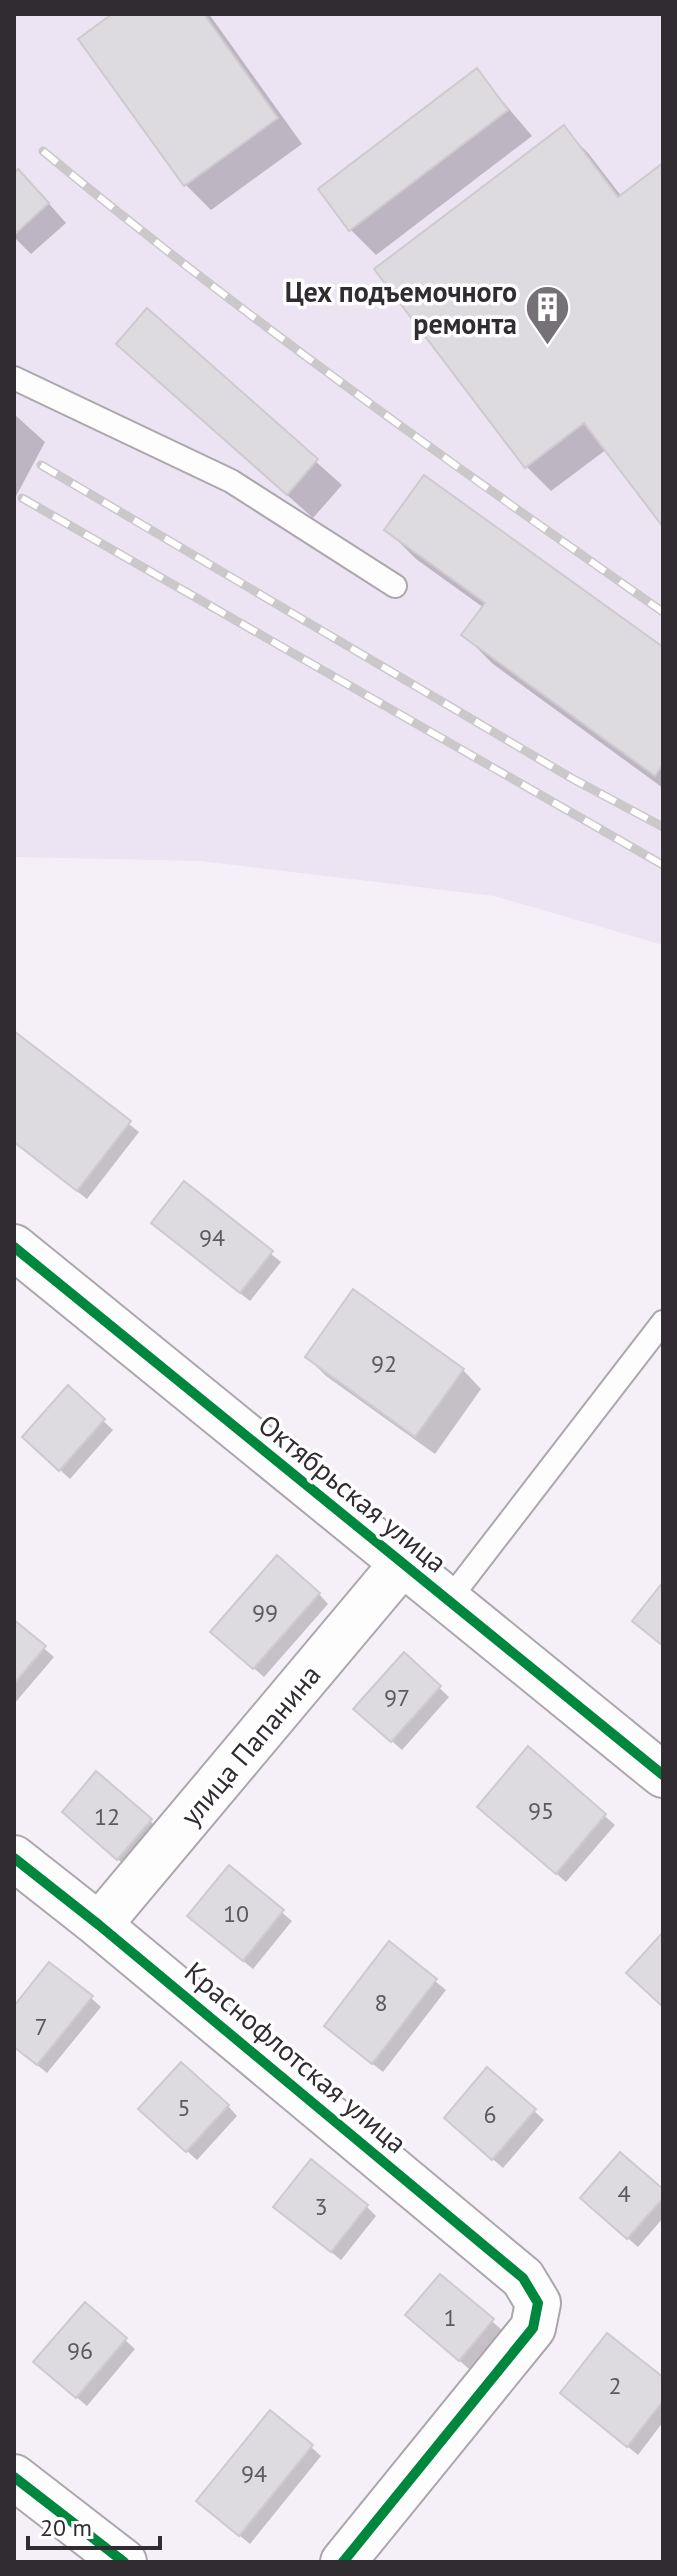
<svg xmlns="http://www.w3.org/2000/svg" width="677" height="2576" viewBox="0 0 677 2576" font-family="'PT Sans',sans-serif">
<style>
.built{fill:#ede4f3}
.shadow{fill:#0003}
.building{fill:#dddae0;stroke:#cdcad0;stroke-width:2}
.lines{fill:none;stroke-linecap:round;stroke-linejoin:round}
.service-casing{stroke:#aba7ad;stroke-width:26}
.minor-casing{stroke:#aba7ad;stroke-width:48}
.service{stroke:#fefdfe;stroke-width:22}
.minor{stroke:#fefdfe;stroke-width:44}
.rail-casing{stroke:#cac8ca;stroke-width:9}
.rail{stroke:#fff;stroke-width:6;stroke-dasharray:18;stroke-linecap:butt}
.cycleway-casing{stroke:#fff;stroke-width:15}
.cycleway{stroke:#00873e;stroke-width:10}
.labels{text-anchor:middle;dominant-baseline:central;stroke-width:7;stroke-linejoin:round;paint-order:stroke}
.number-label{font-size:24px;fill:#5d595f}
.poi-label{font-size:28px;font-weight:bold;fill:#302c32;stroke:#fff;text-anchor:end}
.street-label{font-size:28px;fill:#302c32;stroke:#fff}
</style>
<rect width="100%" height="100%" fill="#f5f0f8"/>
<path class="built" d="M 14,14 L 663,14 L 663,945 L 494,896 L 200,861 L 14,857 Z"/>
<path class="shadow" d="M 115,14 L 209,14 L 302,144 L 211,210 L 186,185 L 80,39 Z
M 477,71 L 532,136 L 376,255 L 351,230 L 321,190 Z
M 563,128 L 588,153 L 622,197 L 663,165 L 663,523 L 607,449 L 551,491 L 526,466 Z
M 14,175 L 37,190 L 66,223 L 31,254 L 14,237 Z
M 147,311 L 342,485 L 313,518 L 144,368 Z
M 14,414 L 45,442 L 14,500 Z
M 387,530 L 663,650 L 663,788 L 493,664 L 464,635 L 484,608 L 416,559 Z
M 14,1033 L 139,1132 L 87,1199 L 14,1142 Z
M 185,1184 L 281,1262 L 250,1301 L 163,1232 Z
M 307,1357 L 463,1370 L 481,1389 L 435,1454 L 326,1376 Z
M 68,1388 L 113,1430 L 70,1479 L 34,1446 Z
M 319,1594 L 328,1604 L 264,1677 L 223,1641 Z
M 14,1623 L 54,1657 L 14,1704 Z
M 404,1655 L 449,1697 L 402,1750 L 366,1718 Z
M 528,1749 L 615,1825 L 566,1882 L 489,1816 Z
M 74,1821 L 150,1821 L 160,1830 L 128,1868 Z
M 230,1868 L 292,1921 L 253,1969 L 199,1925 Z
M 389,1944 L 446,1990 L 383,2072 L 336,2035 Z
M 91,1998 L 101,2007 L 47,2073 L 14,2046 L 14,2009 Z
M 228,2106 L 237,2116 L 197,2160 L 151,2119 Z
M 534,2111 L 544,2120 L 503,2168 L 456,2127 Z
M 663,2191 L 663,2218 L 638,2247 L 592,2208 Z
M 367,2207 L 376,2216 L 341,2260 L 286,2216 Z
M 440,2276 L 502,2330 L 469,2369 L 418,2324 Z
M 85,2305 L 135,2349 L 87,2406 L 45,2371 Z
M 663,2380 L 663,2422 L 638,2455 L 572,2402 Z
M 311,2447 L 321,2456 L 250,2544 L 208,2510 Z"/>
<path class="building" d="M 112,14 L 204,14 L 278,118 L 184,186 L 78,39 Z
M 477,68 L 508,110 L 349,231 L 318,189 Z
M 564,125 L 618,197 L 663,163 L 663,527 L 584,423 L 525,468 L 374,269 Z
M 18,169 L 49,203 L 14,235 L 14,173 Z
M 147,308 L 318,459 L 287,495 L 116,344 Z
M 424,475 L 663,647 L 663,764 L 655,776 L 461,635 L 485,603 L 384,530 Z
M 14,1031 L 131,1121 L 77,1191 L 14,1142 Z
M 184,1181 L 273,1251 L 240,1293 L 151,1223 Z
M 353,1289 L 464,1369 L 415,1437 L 305,1357 Z
M 68,1385 L 105,1419 L 59,1471 L 22,1437 Z
M 277,1555 L 320,1593 L 253,1669 L 210,1632 Z
M 663,1582 L 663,1646 L 632,1621 Z
M 14,1620 L 46,1646 L 14,1684 Z
M 404,1652 L 441,1686 L 391,1742 L 353,1709 Z
M 528,1746 L 606,1814 L 556,1874 L 477,1807 Z
M 96,1771 L 152,1819 L 117,1860 L 62,1812 Z
M 229,1865 L 284,1910 L 243,1961 L 187,1916 Z
M 663,1932 L 663,2007 L 626,1973 Z
M 389,1941 L 437,1979 L 372,2064 L 324,2026 Z
M 49,1962 L 93,1996 L 37,2065 L 14,2047 L 14,2006 Z
M 181,2062 L 229,2105 L 186,2152 L 138,2109 Z
M 487,2067 L 536,2109 L 492,2160 L 444,2118 Z
M 620,2152 L 663,2189 L 663,2198 L 627,2239 L 580,2198 Z
M 311,2159 L 368,2205 L 331,2252 L 273,2207 Z
M 440,2274 L 494,2319 L 459,2361 L 405,2315 Z
M 85,2302 L 127,2338 L 76,2398 L 33,2362 Z
M 607,2333 L 663,2377 L 663,2401 L 627,2447 L 560,2393 Z
M 270,2410 L 313,2445 L 239,2536 L 196,2501 Z"/>
<g class="lines">
<defs>
<path id="service" d="M 14,378 L 231,481 L 395,586
M 448,1601 L 663,1322"/>
<path id="minor" d="M 14,1247 L 663,1775
M 14,1858 L 99,1925 L 523,2278 L 538,2303 L 533,2328 L 343,2562
M 99,1925 L 401,1565
M 14,2477 L 124,2562"/>
</defs>
<use href="#service" class="service-casing"/>
<use href="#minor" class="minor-casing"/>
<use href="#service" class="service"/>
<use href="#minor" class="minor"/>
<defs>
<path id="rail" d="M 43,151 C 242,316 452,464 663,612
M 41,465 L 573,779 L 663,827
M 22,498 L 663,865"/>
</defs>
<use href="#rail" class="rail-casing"/>
<use href="#rail" class="rail"/>
<defs>
<path id="cycleway" d="M 14,1247 L 663,1775
M 14,1858 L 99,1925 L 523,2278 L 538,2303 L 533,2328 L 343,2562
M 14,2477 L 124,2562"/>
</defs>
<use href="#cycleway" class="cycleway-casing"/>
<use href="#cycleway" class="cycleway"/>
</g>
<defs>
<symbol id="building-pin" viewBox="-11 -11 22 30"><path d="M0 17L-7.5 6A9.5 9.5 0 1 1 7.5 6Z" fill="#757177" stroke="#fff"/><path d="M-4-6H4V6H1V3H-1V6H-4ZM-2.5-4.3h1.7v1.8h-1.7ZM.8-4.3h1.7v1.8H.8ZM-2.5-1h1.7V.8h-1.7ZM.8-1h1.7V.8H.8Z" fill="#fff"/></symbol>
</defs>
<g fill-rule="evenodd">
<use href="#building-pin" x="522" y="282" width="51" height="69"/>
</g>
<g class="labels">
<g class="number-label">
<text x="212" y="1237">94</text>
<text x="384" y="1363">92</text>
<text x="265" y="1612">99</text>
<text x="397" y="1697">97</text>
<text x="541" y="1810">95</text>
<text x="107" y="1816">12</text>
<text x="236" y="1913">10</text>
<text x="381" y="2002">8</text>
<text x="41" y="2026">7</text>
<text x="184" y="2107">5</text>
<text x="490" y="2114">6</text>
<text x="624" y="2193">4</text>
<text x="321" y="2206">3</text>
<text x="450" y="2317">1</text>
<text x="80" y="2350">96</text>
<text x="615" y="2385">2</text>
<text x="254" y="2473">94</text>
</g>
<g class="poi-label">
<text x="517" y="291">Цех подъемочного<tspan x="517" dy="32">ремонта</tspan></text>
</g>
<g class="street-label">
<text transform="translate(353 1493) rotate(39)">Октябрьская улица</text>
<text transform="translate(250 1745) rotate(-50)">улица Папанина</text>
<text transform="translate(296 2057) rotate(40)">Краснофлотская улица</text>
</g>
</g>
<rect width="677" height="2576" fill="none" stroke="#302c32" stroke-width="32"/>
<path d="M28 2536v12h132v-12" fill="none" stroke="#302c32" stroke-width="4"/>
<text x="40" y="2536" font-size="24" fill="#302c32" stroke="#ffffff" stroke-width="6" paint-order="stroke">20 m</text>
</svg>
